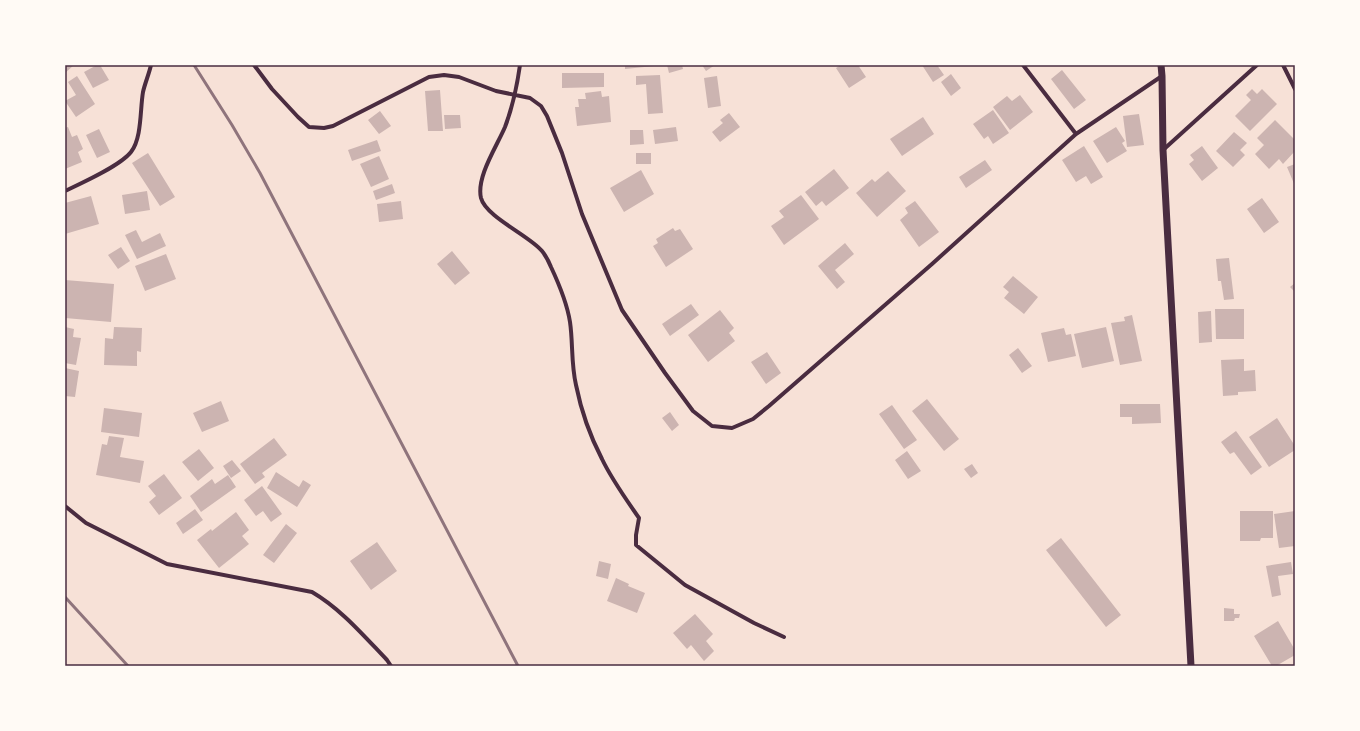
<svg xmlns="http://www.w3.org/2000/svg" width="1360" height="731" viewBox="0 0 1360 731" font-family="Jost,sans-serif">
<style>
.building{fill:#ccb4b1}
.lines{fill:none;stroke-linecap:round;stroke-linejoin:round}
.minor{stroke:#4a2c40;stroke-width:4}
.tertiary{stroke:#4a2c40;stroke-width:7}
.rail{stroke:#8f747c;stroke-width:3}
.neatline{fill:none;stroke:#4a2c40;stroke-width:1.5}
</style>
<rect width="100%" height="100%" fill="#f7e1d7"/>
<path class="building" d="M 65,65 L 74,65 L 65,73 Z
M 97,65 L 100,65 L 109,80 L 93,88 L 84,72 Z
M 625,65 L 654,65 L 654,66 L 625,69 Z
M 667,65 L 682,65 L 683,69 L 669,73 Z
M 702,65 L 715,65 L 706,71 Z
M 841,65 L 858,65 L 866,77 L 849,88 L 836,68 Z
M 922,65 L 937,65 L 944,75 L 933,82 Z
M 1062,70 L 1086,100 L 1074,109 L 1051,79 Z
M 562,73 L 604,73 L 604,87 L 562,88 Z
M 951,74 L 961,88 L 951,96 L 941,82 Z
M 660,75 L 663,113 L 648,114 L 646,84 L 636,85 L 636,76 Z
M 77,76 L 95,104 L 76,117 L 65,101 L 76,95 L 68,82 Z
M 717,76 L 721,106 L 708,108 L 704,78 Z
M 1252,89 L 1257,94 L 1262,89 L 1277,104 L 1250,131 L 1235,116 L 1251,100 L 1246,95 Z
M 440,90 L 443,131 L 428,131 L 425,91 Z
M 601,91 L 602,97 L 609,96 L 611,122 L 577,126 L 575,107 L 579,107 L 578,99 L 586,99 L 585,93 Z
M 1020,95 L 1033,112 L 1010,130 L 993,107 L 1007,96 L 1012,101 Z
M 993,110 L 1009,133 L 993,144 L 988,136 L 984,139 L 973,124 Z
M 380,111 L 391,126 L 379,134 L 368,120 Z
M 729,113 L 740,127 L 720,142 L 712,132 L 723,123 L 720,120 Z
M 1139,114 L 1144,145 L 1127,147 L 1123,116 Z
M 444,115 L 460,115 L 461,128 L 445,129 Z
M 923,117 L 934,134 L 902,156 L 890,139 Z
M 1275,120 L 1295,140 L 1295,151 L 1283,164 L 1279,159 L 1269,169 L 1255,154 L 1264,145 L 1257,138 Z
M 68,127 L 72,137 L 77,135 L 83,149 L 78,152 L 82,162 L 65,169 L 65,128 Z
M 676,127 L 678,141 L 655,144 L 653,130 Z
M 1116,127 L 1125,141 L 1122,143 L 1127,151 L 1107,163 L 1093,141 Z
M 99,129 L 110,152 L 97,158 L 86,135 Z
M 630,130 L 643,130 L 644,144 L 630,145 Z
M 1234,132 L 1247,143 L 1240,150 L 1245,155 L 1233,167 L 1216,151 Z
M 377,140 L 381,151 L 352,161 L 348,150 Z
M 1084,146 L 1103,177 L 1091,184 L 1086,176 L 1076,182 L 1062,160 Z
M 1202,146 L 1218,168 L 1202,181 L 1189,164 L 1194,160 L 1190,155 Z
M 148,153 L 175,197 L 160,206 L 132,163 Z
M 636,153 L 651,153 L 651,164 L 636,164 Z
M 379,156 L 389,179 L 371,187 L 360,164 Z
M 985,160 L 992,170 L 966,188 L 959,177 Z
M 1295,164 L 1295,186 L 1287,167 Z
M 834,169 L 849,188 L 826,206 L 822,201 L 816,206 L 805,192 Z
M 641,170 L 654,194 L 624,212 L 610,188 Z
M 888,171 L 906,191 L 877,217 L 856,193 L 872,179 L 875,182 Z
M 392,184 L 395,193 L 376,200 L 373,191 Z
M 147,191 L 150,210 L 125,214 L 122,195 Z
M 801,195 L 819,219 L 784,245 L 771,226 L 784,217 L 779,211 Z
M 91,196 L 99,224 L 65,234 L 65,203 Z
M 1262,198 L 1279,222 L 1264,233 L 1247,209 Z
M 401,201 L 403,219 L 379,222 L 377,204 Z
M 915,201 L 939,232 L 919,247 L 900,220 L 908,213 L 905,208 Z
M 673,228 L 675,231 L 680,229 L 693,249 L 666,267 L 653,246 L 658,243 L 656,239 Z
M 136,230 L 142,242 L 160,233 L 166,246 L 137,259 L 125,235 Z
M 845,243 L 854,254 L 835,270 L 845,282 L 837,289 L 818,266 Z
M 121,247 L 130,261 L 118,269 L 108,255 Z
M 452,251 L 470,273 L 455,285 L 437,264 Z
M 166,254 L 176,279 L 145,291 L 135,266 Z
M 1229,258 L 1234,299 L 1224,300 L 1221,281 L 1218,281 L 1216,259 Z
M 1013,276 L 1038,297 L 1024,314 L 1004,298 L 1009,292 L 1003,287 Z
M 65,280 L 114,284 L 111,322 L 65,318 Z
M 1295,283 L 1295,292 L 1290,287 Z
M 691,304 L 699,315 L 670,336 L 662,324 Z
M 1215,309 L 1244,309 L 1244,339 L 1216,339 Z
M 720,310 L 734,328 L 729,333 L 735,341 L 708,362 L 688,335 Z
M 1211,311 L 1212,342 L 1199,343 L 1198,312 Z
M 1132,315 L 1142,361 L 1120,365 L 1111,323 L 1125,321 L 1124,317 Z
M 65,327 L 74,329 L 73,337 L 81,338 L 76,365 L 65,363 Z
M 114,327 L 142,328 L 141,352 L 137,351 L 137,366 L 104,365 L 105,338 L 113,339 Z
M 1106,327 L 1114,361 L 1082,368 L 1074,334 Z
M 1064,328 L 1066,335 L 1071,334 L 1076,356 L 1048,362 L 1041,333 Z
M 1018,348 L 1032,366 L 1022,373 L 1009,355 Z
M 767,352 L 781,373 L 766,384 L 751,362 Z
M 1244,359 L 1244,371 L 1255,370 L 1256,391 L 1238,392 L 1238,395 L 1223,396 L 1221,360 Z
M 65,368 L 79,371 L 75,397 L 65,396 Z
M 927,399 L 959,439 L 944,451 L 912,411 Z
M 221,401 L 229,421 L 202,432 L 193,413 Z
M 1120,404 L 1160,404 L 1161,423 L 1132,424 L 1132,417 L 1120,417 Z
M 892,405 L 917,440 L 904,449 L 879,414 Z
M 104,408 L 142,413 L 139,437 L 101,432 Z
M 670,412 L 679,425 L 672,431 L 662,418 Z
M 1277,418 L 1295,446 L 1295,450 L 1269,467 L 1249,437 Z
M 1236,431 L 1262,467 L 1251,475 L 1234,452 L 1230,454 L 1221,442 Z
M 109,436 L 124,438 L 120,457 L 144,461 L 140,483 L 96,475 L 102,444 L 107,445 Z
M 274,438 L 287,455 L 262,473 L 265,477 L 255,484 L 240,464 Z
M 199,449 L 214,468 L 198,481 L 182,462 Z
M 907,451 L 921,471 L 908,479 L 895,460 Z
M 232,460 L 241,471 L 231,478 L 223,466 Z
M 972,464 L 978,473 L 971,478 L 964,469 Z
M 276,472 L 299,487 L 303,480 L 311,485 L 297,507 L 267,488 Z
M 164,474 L 182,498 L 159,515 L 149,502 L 156,496 L 148,486 Z
M 228,475 L 236,487 L 201,512 L 190,496 L 212,479 L 215,484 Z
M 262,486 L 282,514 L 271,522 L 263,511 L 256,516 L 244,500 Z
M 195,509 L 203,520 L 183,534 L 176,523 Z
M 1240,511 L 1273,511 L 1273,538 L 1261,538 L 1260,541 L 1240,541 Z
M 1295,511 L 1295,546 L 1279,548 L 1274,514 Z
M 236,512 L 249,530 L 242,536 L 249,544 L 219,568 L 197,540 L 211,529 L 212,531 Z
M 286,524 L 297,533 L 274,563 L 263,555 Z
M 1061,538 L 1121,615 L 1106,627 L 1046,550 Z
M 377,542 L 397,571 L 371,590 L 350,561 Z
M 599,561 L 611,564 L 608,579 L 596,576 Z
M 1291,562 L 1293,574 L 1278,576 L 1281,595 L 1272,597 L 1266,566 Z
M 616,578 L 629,584 L 628,586 L 645,593 L 637,613 L 607,601 Z
M 1224,608 L 1234,609 L 1234,614 L 1240,614 L 1239,618 L 1235,618 L 1234,621 L 1224,621 Z
M 695,614 L 713,634 L 706,641 L 714,651 L 704,661 L 691,645 L 687,649 L 673,633 Z
M 1278,621 L 1295,650 L 1295,655 L 1276,666 L 1272,666 L 1254,636 Z"/>
<g class="lines">
<path class="minor" d="M 254,65 L 272,89 L 298,117 L 309,127 L 324,128 L 333,126 L 429,77 L 444,75 L 459,77 L 496,91 L 530,98 L 541,106 L 547,116 L 562,153 L 582,214 L 622,310 L 665,373 L 693,411 L 712,426 L 732,428 L 753,419 L 769,406 L 932,264 L 1076,134 L 1162,76
M 520,65 C 517,86 513,106 505,127 C 497,146 476,177 481,198 C 486,217 530,236 542,251 C 546,256 549,262 551,267 C 559,284 567,303 570,322 C 573,342 571,364 576,385 C 581,410 590,436 602,459 C 612,480 626,499 639,518 L 636,535 L 636,545 L 685,585 L 754,623 L 784,637
M 1023,65 L 1076,134
M 1283,65 L 1295,89
M 1163,150 L 1257,65
M 65,191 C 82,183 120,166 131,152 C 142,138 140,109 143,92 C 145,83 149,74 151,65
M 65,506 L 86,523 L 167,564 L 312,592 C 341,609 363,635 387,660 L 391,666"/>
<path class="tertiary" d="M 1161,65 L 1162,76 L 1163,150 L 1191,666"/>
<path class="rail" d="M 194,65 L 232,125 L 260,173 L 518,666
M 65,597 L 128,666"/>
</g>
<rect width="1360" height="731" fill="none" stroke="#fffaf5" stroke-width="132"/>
<rect x="66" y="66" width="1228" height="599" class="neatline"/>
</svg>
